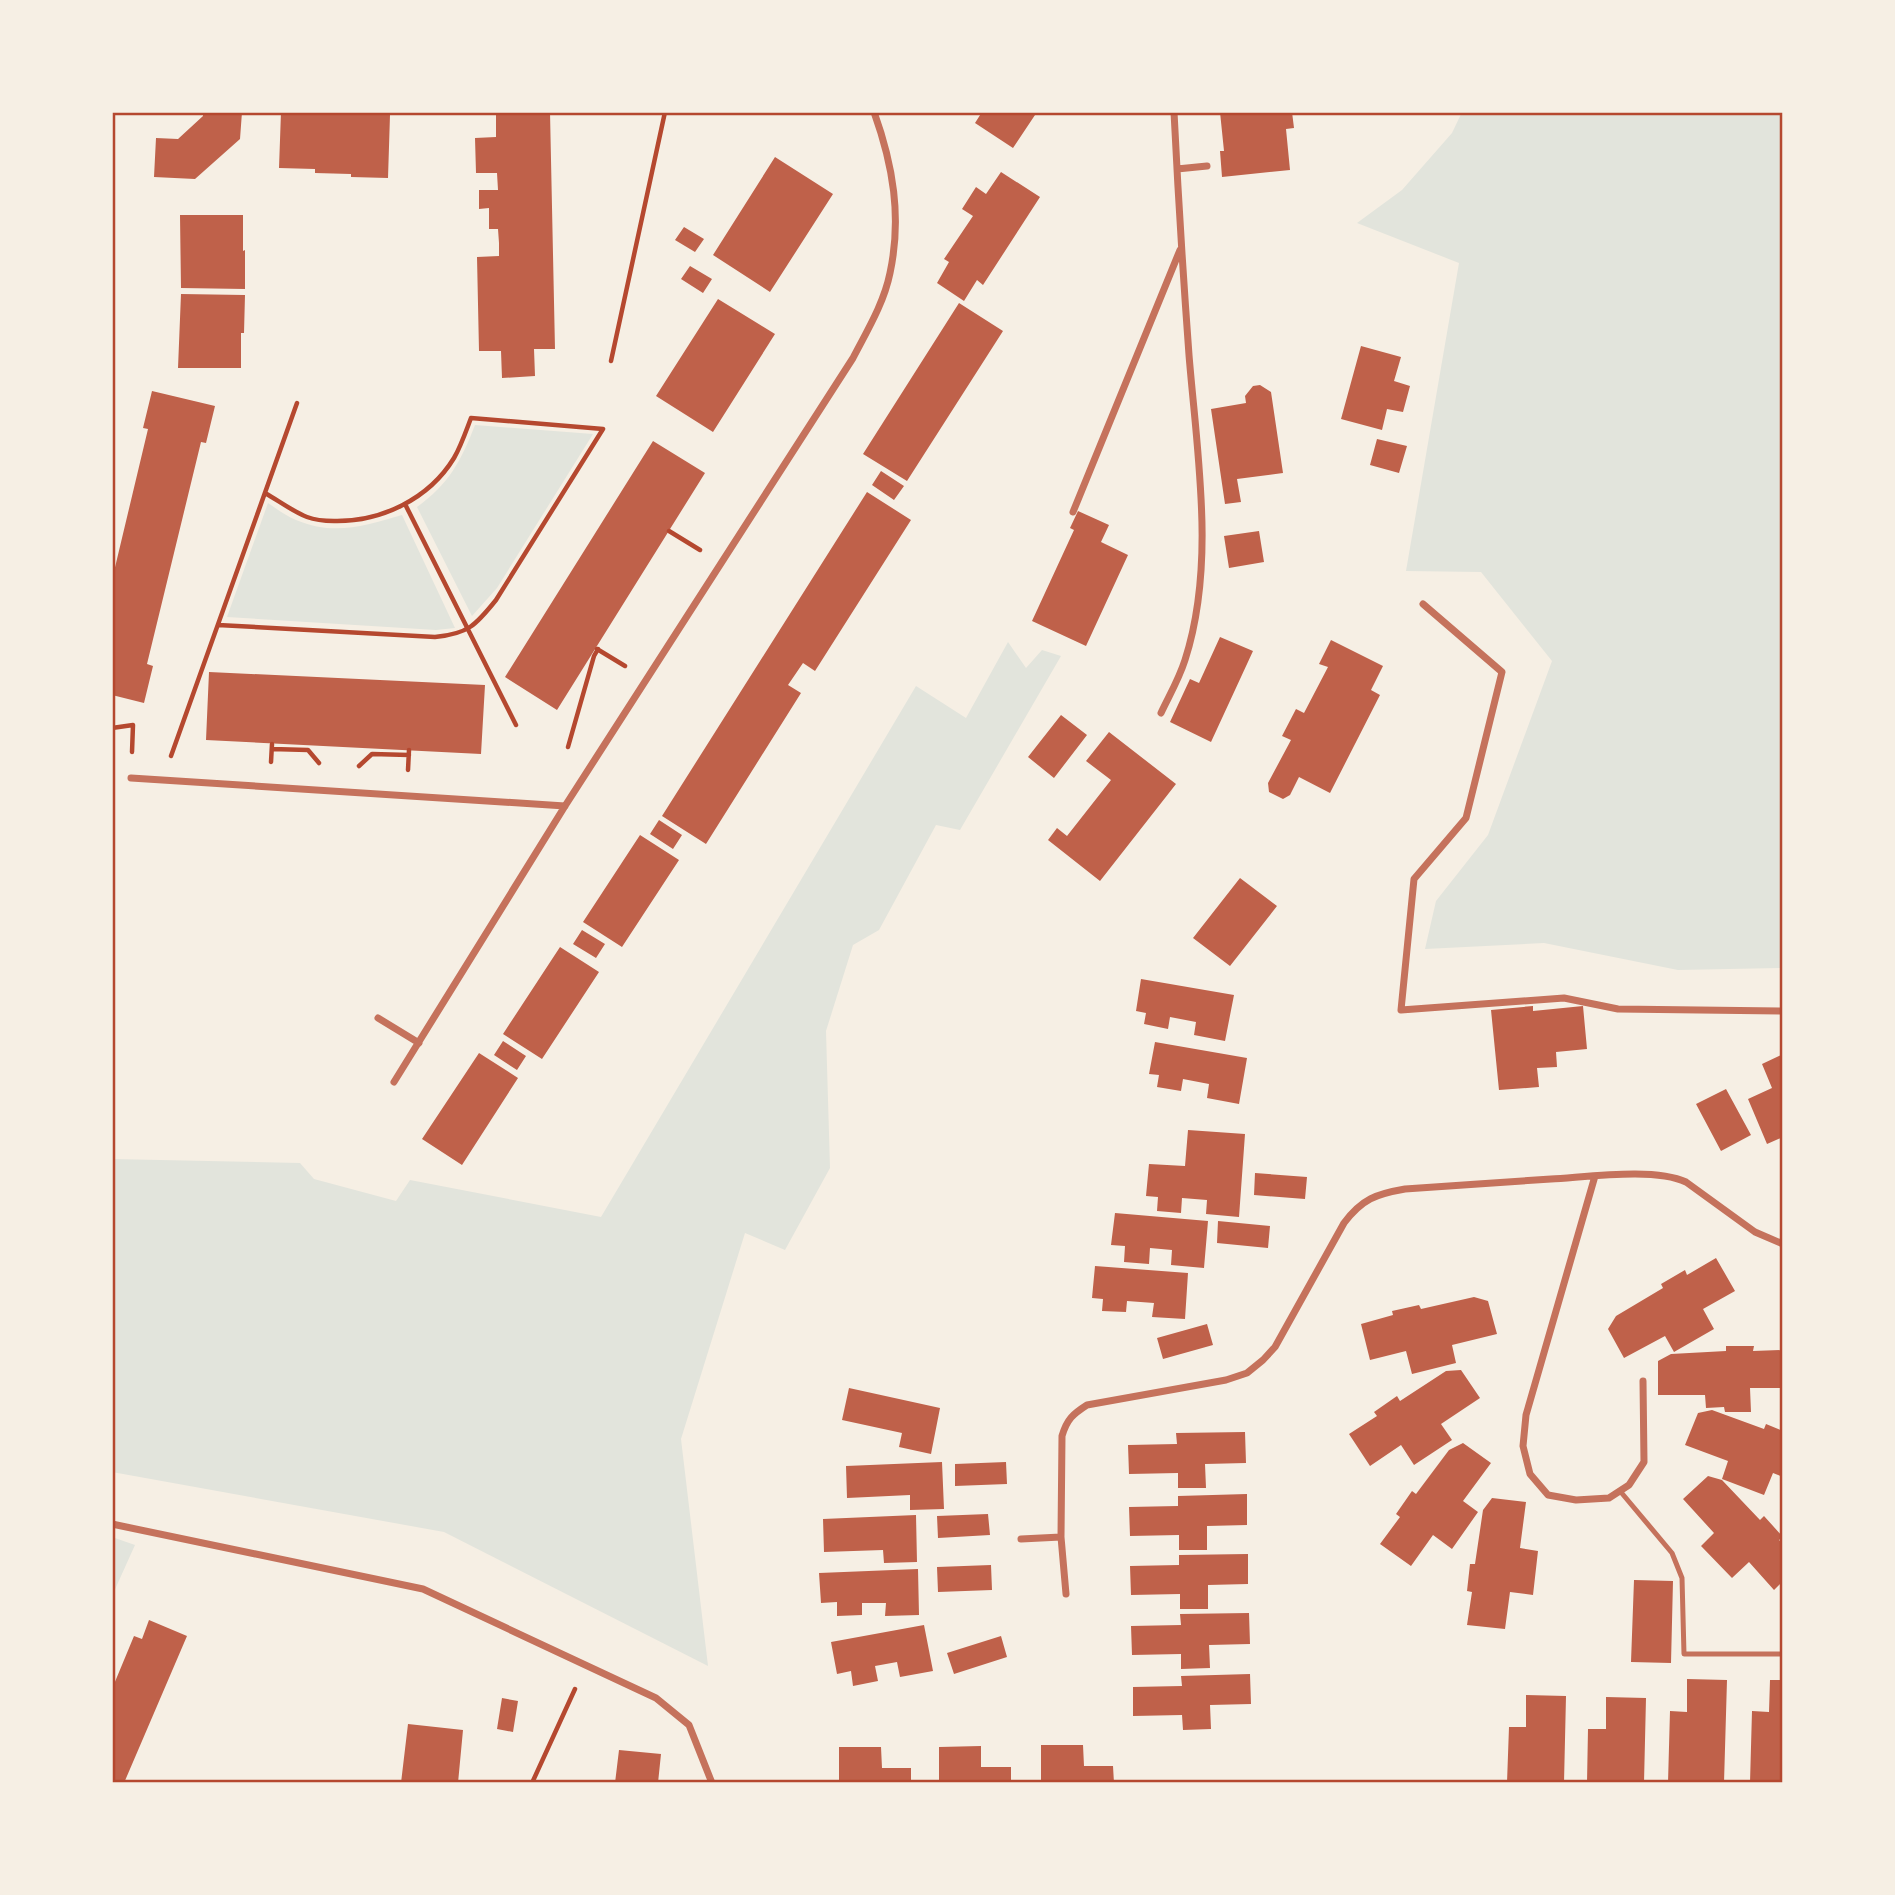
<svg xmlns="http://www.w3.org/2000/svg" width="1895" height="1895" viewBox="0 0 1895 1895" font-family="Helvetica,sans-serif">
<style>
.green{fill:#e2e4dc}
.building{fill:#bf614a}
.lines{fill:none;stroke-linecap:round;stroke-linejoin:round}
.path{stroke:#b5482f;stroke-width:4.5}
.service{stroke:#c5725c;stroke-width:5}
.minor{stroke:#c5725c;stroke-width:7}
.neatline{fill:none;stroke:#b5482f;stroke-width:2.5}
</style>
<rect width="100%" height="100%" fill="#f6efe4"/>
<path class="green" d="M 1462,112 L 1783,112 L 1783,968 L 1678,970 L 1544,943 L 1425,949 L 1436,901 L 1488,835 L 1552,661 L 1481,572 L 1406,571 L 1459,263 L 1357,223 L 1402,190 L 1452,133 Z
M 475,425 L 593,434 L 497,588 L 472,616 L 417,507 C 449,484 461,461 475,425 Z
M 268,503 C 277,509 286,516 296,520 C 334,536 364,526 402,515 L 455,628 L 436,630 L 227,617 Z
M 1008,642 L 1026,668 L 1042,650 L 1061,656 L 960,830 L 936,825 L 879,930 L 853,945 L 826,1031 L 830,1168 L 785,1250 L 745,1233 L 681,1439 L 708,1666 L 444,1532 L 112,1472 L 112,1159 L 300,1163 L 314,1179 L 396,1201 L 410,1180 L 601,1217 L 916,686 L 966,718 Z
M 112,1537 L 135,1545 L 112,1596 Z"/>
<path class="building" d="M 203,112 L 242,112 L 240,139 L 195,179 L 154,177 L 156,138 L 178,139 L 203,116 Z
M 281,112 L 353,112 L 353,114 L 390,115 L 388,178 L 351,177 L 351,174 L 315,173 L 315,169 L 279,168 Z
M 496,112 L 550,112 L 555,349 L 534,349 L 535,376 L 502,378 L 501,351 L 479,351 L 477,257 L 499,256 L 499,243 L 498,229 L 489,229 L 489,208 L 479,209 L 479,190 L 498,190 L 497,173 L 476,173 L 475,138 L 496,137 Z
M 982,112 L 1037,112 L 1013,148 L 975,123 Z
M 1220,112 L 1292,112 L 1294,128 L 1286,129 L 1290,170 L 1222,177 L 1220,151 L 1224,151 Z
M 775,157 L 833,194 L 770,292 L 713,255 Z
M 1001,172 L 1040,197 L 983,285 L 977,280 L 964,301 L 937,283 L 949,262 L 944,259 L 973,216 L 962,209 L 976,187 L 986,194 Z
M 180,215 L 243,215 L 243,251 L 245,250 L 245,289 L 181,288 Z
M 684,227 L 704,239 L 695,252 L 675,240 Z
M 690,266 L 712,279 L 703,293 L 681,279 Z
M 181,294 L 245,295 L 244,333 L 241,333 L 241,368 L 178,368 Z
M 718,299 L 775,334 L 713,432 L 656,396 Z
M 959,303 L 1003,331 L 907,481 L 863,454 Z
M 1361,346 L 1401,357 L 1394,381 L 1410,386 L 1403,412 L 1387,409 L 1382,430 L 1341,419 Z
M 1260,385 L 1271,392 L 1283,473 L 1237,479 L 1241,502 L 1225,504 L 1211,409 L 1246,403 L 1245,396 L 1253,386 Z
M 152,391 L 215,406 L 206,443 L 201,442 L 147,664 L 153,666 L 144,703 L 112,695 L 112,580 L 148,429 L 143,428 Z
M 1377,439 L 1407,446 L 1399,473 L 1370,465 Z
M 653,441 L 705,473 L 557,710 L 505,677 Z
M 881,471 L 904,486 L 894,500 L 872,485 Z
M 867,492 L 911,520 L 815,671 L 803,663 L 788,685 L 801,693 L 706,844 L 662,816 Z
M 1078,511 L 1109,525 L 1101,542 L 1128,555 L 1086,646 L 1032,621 L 1074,530 L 1070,528 Z
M 1259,531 L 1264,562 L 1229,568 L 1224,536 Z
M 1220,637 L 1253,651 L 1211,742 L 1170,722 L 1190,679 L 1199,683 Z
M 1331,640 L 1383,666 L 1371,690 L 1380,695 L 1330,793 L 1299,777 L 1290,795 L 1283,799 L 1269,792 L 1268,783 L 1291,740 L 1282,736 L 1296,709 L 1304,713 L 1328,667 L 1319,664 Z
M 209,672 L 485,685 L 481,754 L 206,740 Z
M 1061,715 L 1087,735 L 1054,778 L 1028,757 Z
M 1109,732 L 1176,784 L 1100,881 L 1048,840 L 1057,828 L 1067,836 L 1111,780 L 1086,761 Z
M 659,820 L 682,835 L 673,849 L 650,834 Z
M 640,835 L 679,860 L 622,947 L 583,922 Z
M 1240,878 L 1277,906 L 1230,966 L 1193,938 Z
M 582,930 L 605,944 L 596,958 L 573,944 Z
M 560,947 L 599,972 L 542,1059 L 503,1034 Z
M 1141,979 L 1234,995 L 1225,1041 L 1194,1035 L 1196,1022 L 1170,1017 L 1168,1029 L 1144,1024 L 1146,1013 L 1136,1011 Z
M 1533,1006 L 1533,1011 L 1583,1006 L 1587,1049 L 1556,1052 L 1557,1067 L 1537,1068 L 1539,1087 L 1499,1090 L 1491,1010 Z
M 503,1041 L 526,1056 L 517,1070 L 494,1055 Z
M 1155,1042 L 1247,1058 L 1239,1104 L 1207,1098 L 1209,1084 L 1183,1079 L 1181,1091 L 1157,1087 L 1159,1075 L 1149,1074 Z
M 479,1053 L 518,1078 L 462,1165 L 422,1139 Z
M 1783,1054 L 1783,1137 L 1767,1144 L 1748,1099 L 1772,1088 L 1762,1064 Z
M 1726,1089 L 1751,1135 L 1721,1151 L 1696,1104 Z
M 1188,1130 L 1245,1134 L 1239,1217 L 1206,1214 L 1207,1200 L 1182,1198 L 1181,1213 L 1157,1211 L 1158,1197 L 1146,1196 L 1149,1164 L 1185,1166 Z
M 1255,1173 L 1307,1177 L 1305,1199 L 1254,1195 Z
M 1115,1213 L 1208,1221 L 1204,1268 L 1171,1265 L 1172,1250 L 1150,1248 L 1149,1264 L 1124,1262 L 1125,1246 L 1111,1245 Z
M 1218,1221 L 1270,1226 L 1268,1248 L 1217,1243 Z
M 1716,1258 L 1735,1291 L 1703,1309 L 1714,1329 L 1674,1352 L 1665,1336 L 1624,1358 L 1608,1329 L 1616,1316 L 1663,1288 L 1661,1284 L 1685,1270 L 1687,1275 Z
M 1095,1266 L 1188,1273 L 1185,1319 L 1152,1317 L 1154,1303 L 1127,1301 L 1126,1312 L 1102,1311 L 1103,1299 L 1092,1298 Z
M 1474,1297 L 1488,1301 L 1497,1334 L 1452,1345 L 1456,1363 L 1412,1374 L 1406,1351 L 1370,1360 L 1361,1324 L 1393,1315 L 1392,1311 L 1419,1305 L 1421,1309 Z
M 1207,1324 L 1213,1345 L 1163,1359 L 1157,1338 Z
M 1726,1346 L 1754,1346 L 1753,1351 L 1783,1350 L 1783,1388 L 1750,1388 L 1751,1412 L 1725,1412 L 1724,1407 L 1706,1408 L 1705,1395 L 1658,1395 L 1658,1361 L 1671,1354 L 1726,1351 Z
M 1461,1370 L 1480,1398 L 1441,1424 L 1452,1440 L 1414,1465 L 1401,1445 L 1370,1466 L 1349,1434 L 1377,1416 L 1374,1412 L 1397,1396 L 1400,1401 L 1446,1371 Z
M 849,1388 L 940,1408 L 931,1454 L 899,1447 L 902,1433 L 842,1420 Z
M 1712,1410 L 1764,1429 L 1766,1424 L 1783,1431 L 1783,1477 L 1773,1473 L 1764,1495 L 1722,1479 L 1728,1461 L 1685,1445 L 1698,1413 Z
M 1245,1432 L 1246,1463 L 1205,1464 L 1206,1488 L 1178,1488 L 1178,1473 L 1129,1474 L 1128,1445 L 1177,1444 L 1176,1433 Z
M 1463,1443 L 1491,1463 L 1463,1501 L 1478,1512 L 1452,1549 L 1433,1535 L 1411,1566 L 1380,1544 L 1400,1517 L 1396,1514 L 1412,1491 L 1416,1494 L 1449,1450 Z
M 942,1462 L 944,1509 L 910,1510 L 910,1495 L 847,1498 L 846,1466 Z
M 1006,1462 L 1007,1484 L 955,1486 L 955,1464 Z
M 1708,1476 L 1722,1480 L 1760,1520 L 1764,1516 L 1783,1537 L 1779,1540 L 1783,1544 L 1783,1581 L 1774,1590 L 1749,1562 L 1732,1578 L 1701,1546 L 1714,1533 L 1683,1499 Z
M 1247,1494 L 1247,1525 L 1207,1526 L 1207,1550 L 1179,1550 L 1179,1535 L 1130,1536 L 1129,1507 L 1178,1506 L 1178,1496 Z
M 1492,1498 L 1526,1502 L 1520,1548 L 1538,1551 L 1533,1595 L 1510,1592 L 1505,1629 L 1467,1625 L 1472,1592 L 1467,1591 L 1470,1564 L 1475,1564 L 1483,1510 Z
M 988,1514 L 990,1535 L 938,1538 L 937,1516 Z
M 916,1515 L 917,1562 L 884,1563 L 883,1550 L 824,1552 L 823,1519 Z
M 1248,1554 L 1248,1584 L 1208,1585 L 1208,1609 L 1180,1609 L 1180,1594 L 1131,1595 L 1130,1566 L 1179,1565 L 1179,1555 Z
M 991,1565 L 992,1590 L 938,1592 L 937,1567 Z
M 918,1569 L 919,1615 L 885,1616 L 886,1603 L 862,1603 L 862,1615 L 837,1616 L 837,1602 L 821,1603 L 819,1573 Z
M 1634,1580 L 1673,1581 L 1671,1663 L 1631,1662 Z
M 1249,1613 L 1250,1644 L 1209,1645 L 1210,1668 L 1181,1669 L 1181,1654 L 1132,1655 L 1131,1626 L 1181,1625 L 1180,1614 Z
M 149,1620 L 187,1636 L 124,1783 L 112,1783 L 112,1689 L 134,1636 L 142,1639 Z
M 924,1625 L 933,1671 L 900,1677 L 897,1662 L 875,1666 L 878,1681 L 853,1686 L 851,1671 L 837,1674 L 831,1642 Z
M 1001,1636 L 1007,1657 L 954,1674 L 947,1653 Z
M 1250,1674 L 1251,1704 L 1210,1705 L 1211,1729 L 1183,1730 L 1182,1715 L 1133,1716 L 1133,1687 L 1182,1686 L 1181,1676 Z
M 1687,1679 L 1727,1680 L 1724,1783 L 1668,1783 L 1670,1711 L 1687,1712 Z
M 1770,1680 L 1783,1680 L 1783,1783 L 1750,1783 L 1752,1711 L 1769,1712 Z
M 1526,1695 L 1566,1696 L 1564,1783 L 1507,1783 L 1509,1727 L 1526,1727 Z
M 1606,1697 L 1646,1698 L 1644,1783 L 1587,1783 L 1588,1729 L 1606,1729 Z
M 502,1698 L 518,1701 L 513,1732 L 497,1729 Z
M 408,1724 L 463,1730 L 458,1783 L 401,1783 Z
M 1041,1745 L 1083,1745 L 1084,1766 L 1113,1766 L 1114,1783 L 1041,1783 Z
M 981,1746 L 981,1767 L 1011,1767 L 1011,1783 L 939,1783 L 939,1747 Z
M 839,1747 L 881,1747 L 882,1768 L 911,1768 L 911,1783 L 839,1783 Z
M 619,1750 L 661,1754 L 658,1783 L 615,1783 Z"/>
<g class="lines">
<path class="path" d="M 611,361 L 665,112
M 405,504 L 516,725
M 669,531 L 700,550
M 218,625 L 435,637 C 468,634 476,625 496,600 L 603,429 L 471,418 C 466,431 461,446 454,458 C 429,499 381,522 334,521 C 325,521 315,520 307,517 C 292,511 279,501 265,493
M 597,649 L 625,666
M 112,728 L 133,725 L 132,752
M 568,747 L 594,656 L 598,649
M 272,749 L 308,750 L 319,763
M 171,756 L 297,403
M 271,762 L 272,744
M 359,766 L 372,754 L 409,755
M 408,770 L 409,750
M 532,1783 L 575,1689"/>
<path class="service" d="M 1620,1491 L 1672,1553 L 1682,1578 L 1684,1654 L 1783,1654"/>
<path class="minor" d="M 1177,169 L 1207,166
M 1073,512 L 1180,250
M 1423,604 L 1502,672 L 1466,818 L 1414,879 L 1401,1010 L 1564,998 L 1618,1009 L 1783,1011
M 1161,713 C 1169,696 1179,679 1185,660 C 1216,564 1197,454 1189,355 C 1183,274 1178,193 1174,112
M 131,778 L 565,806
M 378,1018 L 419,1043
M 394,1082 L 565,806 L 853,358 C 867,331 884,303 890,273 C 902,217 893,165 874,112
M 1595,1176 L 1526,1415 L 1523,1446 L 1530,1474 L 1548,1495 L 1576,1500 L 1609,1498 L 1629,1485 L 1644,1462 L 1643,1381
M 112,1524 L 423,1589 L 656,1698 L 689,1725 L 712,1783
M 1021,1539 L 1061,1537
M 1066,1594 L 1061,1537 L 1062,1436 C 1067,1419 1073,1414 1087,1405 L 1226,1380 L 1247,1373 L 1263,1360 L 1275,1347 L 1344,1223 C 1362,1199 1376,1194 1405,1189 C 1454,1186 1502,1182 1551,1179 C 1587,1177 1655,1167 1686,1182 L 1755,1232 L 1783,1244"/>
</g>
<rect width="1895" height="1895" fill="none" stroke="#f6efe4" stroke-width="228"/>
<rect x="114" y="114" width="1667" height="1667" class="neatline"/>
</svg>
